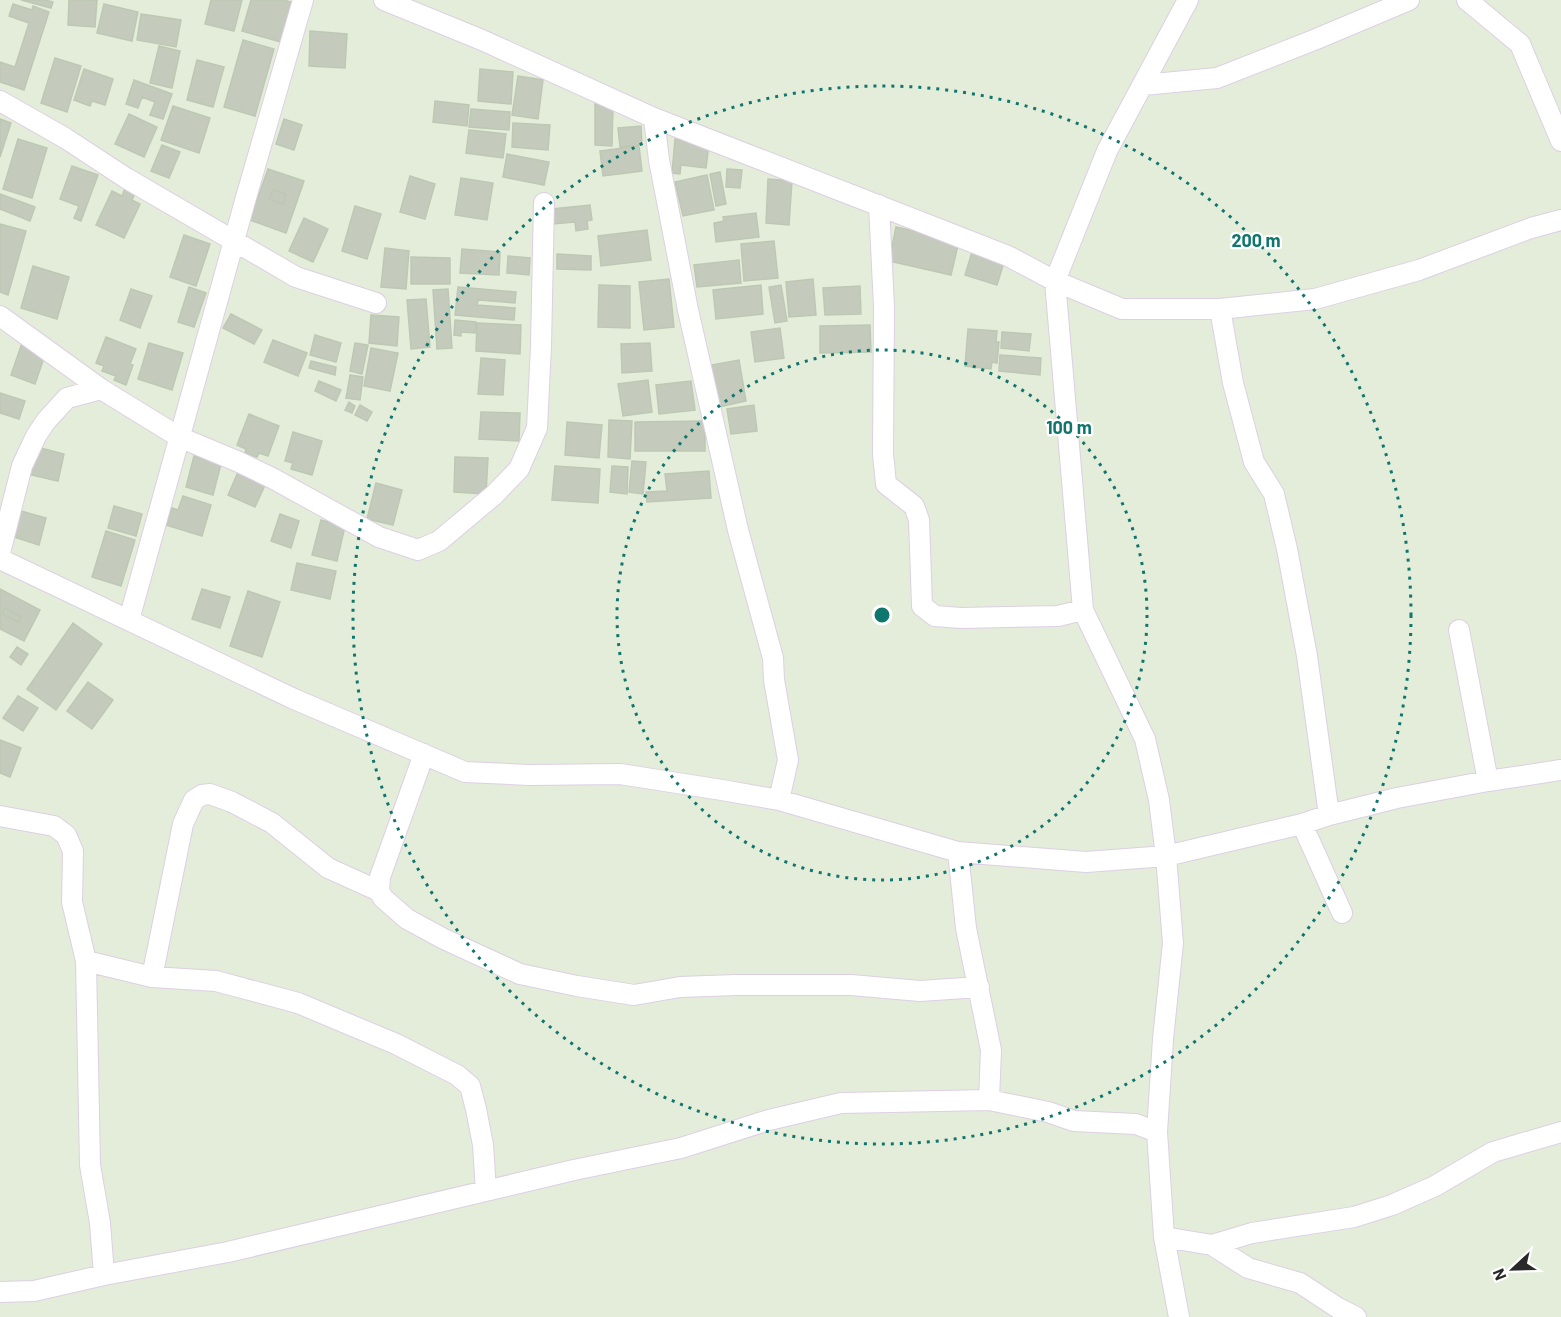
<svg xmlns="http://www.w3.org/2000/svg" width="1561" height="1317" viewBox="0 0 1561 1317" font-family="Barlow,sans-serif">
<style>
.building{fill:#c4cbbd;stroke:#bdc8b3;stroke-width:1.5;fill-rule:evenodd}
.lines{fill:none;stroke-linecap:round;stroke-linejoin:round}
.minor-casing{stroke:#ddcfe4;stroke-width:22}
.minor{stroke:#fff;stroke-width:20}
.ring{fill:none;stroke:#0f766e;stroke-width:3;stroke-dasharray:3 6}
.centre{fill:#0f766e;stroke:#fff;stroke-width:3}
.ring-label{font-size:18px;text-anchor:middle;font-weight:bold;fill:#0f766e;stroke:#fff;stroke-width:4.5;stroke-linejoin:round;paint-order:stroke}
</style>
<rect width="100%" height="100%" fill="#e4edda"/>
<path class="building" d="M 21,0 L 45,0 L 53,2 L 51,8 Z
M 69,0 L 97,0 L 95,27 L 68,25 Z
M 211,0 L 242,0 L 234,31 L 205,24 Z
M 251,0 L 283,0 L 291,2 L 281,42 L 242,31 Z
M 13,4 L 32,10 L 33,6 L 49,12 L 24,90 L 0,82 L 0,62 L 15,67 L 29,23 L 9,16 Z
M 104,4 L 138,12 L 132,41 L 97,33 Z
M 141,14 L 181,20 L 176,47 L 137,40 Z
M 310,31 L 347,34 L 345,68 L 309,66 Z
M 243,40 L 274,49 L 255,116 L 224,107 Z
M 159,46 L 180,51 L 172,88 L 150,83 Z
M 55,58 L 81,66 L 67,112 L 41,103 Z
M 197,60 L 224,67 L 213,107 L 187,100 Z
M 84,69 L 113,79 L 105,105 L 92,101 L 90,106 L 74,100 Z
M 480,69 L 513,72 L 511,104 L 478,101 Z
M 518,76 L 543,80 L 538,119 L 512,115 Z
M 134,80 L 172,94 L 163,119 L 150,115 L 155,102 L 142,97 L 138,108 L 126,104 Z
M 435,101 L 469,105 L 467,126 L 433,122 Z
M 595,104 L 613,104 L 612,146 L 595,145 Z
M 173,106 L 210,118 L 199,153 L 161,140 Z
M 471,109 L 510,112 L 509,130 L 469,127 Z
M 129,114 L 157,127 L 144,157 L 115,144 Z
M 0,119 L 11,123 L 0,157 Z
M 284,119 L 302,125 L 294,150 L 276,144 Z
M 513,123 L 550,125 L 548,150 L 512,147 Z
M 641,126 L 642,145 L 620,147 L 618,128 Z
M 469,130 L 506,134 L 503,158 L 466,153 Z
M 18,139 L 47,148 L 32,198 L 3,189 Z
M 675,139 L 709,144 L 706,168 L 681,165 L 680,174 L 672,173 Z
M 162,145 L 180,152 L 169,178 L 151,171 Z
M 639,146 L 642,171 L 603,176 L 600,151 Z
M 507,154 L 549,162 L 544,185 L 503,177 Z
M 72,166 L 98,175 L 81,221 L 74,218 L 79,206 L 60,199 Z
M 268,169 L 304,181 L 286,233 L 250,220 ZM 273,190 L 286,194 L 283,204 L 269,199 Z
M 727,169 L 742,170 L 740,188 L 726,187 Z
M 720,172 L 726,204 L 716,206 L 710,174 Z
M 707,175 L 714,210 L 683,216 L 675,182 Z
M 410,176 L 435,184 L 425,219 L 400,212 Z
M 461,178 L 493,183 L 487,220 L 455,215 Z
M 768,179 L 792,181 L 789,225 L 766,223 Z
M 125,188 L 135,193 L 132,200 L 140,204 L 124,238 L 96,225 L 112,191 L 122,196 Z
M 273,190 L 286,194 L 283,204 L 269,199 Z
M 0,194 L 35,207 L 30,221 L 0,209 Z
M 590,205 L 592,220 L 587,221 L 588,229 L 576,231 L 575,222 L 553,224 L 552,209 Z
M 355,206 L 381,214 L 367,259 L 342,251 Z
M 756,213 L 759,237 L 716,242 L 714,223 L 724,221 L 723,217 Z
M 304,218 L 328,229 L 313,262 L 289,251 Z
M 0,224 L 26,231 L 8,295 L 0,292 Z
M 896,227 L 959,241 L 951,275 L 889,261 Z
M 647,230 L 651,260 L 601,266 L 598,236 Z
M 184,235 L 210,244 L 196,286 L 170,277 Z
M 774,241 L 778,278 L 744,281 L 741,244 Z
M 385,248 L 409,251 L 406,289 L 381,287 Z
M 462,249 L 500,252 L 499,275 L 460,273 Z
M 972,252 L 1004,262 L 997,285 L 965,275 Z
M 557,254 L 591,256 L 591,270 L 557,269 Z
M 508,256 L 530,258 L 529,275 L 507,273 Z
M 411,257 L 450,258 L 450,284 L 411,284 Z
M 739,260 L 741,283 L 697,287 L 694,265 Z
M 33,266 L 69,277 L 57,319 L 21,308 Z
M 669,279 L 674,327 L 644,330 L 639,282 Z
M 813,279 L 816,315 L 789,317 L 786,282 Z
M 599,285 L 630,286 L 630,328 L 598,327 Z
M 761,285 L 763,314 L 716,319 L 713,290 Z
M 781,285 L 787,321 L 775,323 L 769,287 Z
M 860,286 L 861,314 L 825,315 L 823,288 Z
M 189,287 L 206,293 L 194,327 L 178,322 Z
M 458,287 L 516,292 L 515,303 L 478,300 L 477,305 L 515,308 L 514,320 L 455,315 Z
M 131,289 L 152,296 L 140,328 L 120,320 Z
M 448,289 L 452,348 L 437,349 L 433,290 Z
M 426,299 L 430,347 L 411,349 L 407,300 Z
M 231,314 L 262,330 L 254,344 L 223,328 Z
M 371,315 L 399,317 L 397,346 L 369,343 Z
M 455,320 L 476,322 L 475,333 L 461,332 L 461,336 L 454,335 Z
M 477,323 L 521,325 L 520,354 L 476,351 Z
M 870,325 L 871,352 L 820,353 L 820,326 Z
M 780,328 L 784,358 L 755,362 L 751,332 Z
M 968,329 L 997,331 L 996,342 L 999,342 L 997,363 L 992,362 L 991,369 L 965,366 Z
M 1002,332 L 1031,334 L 1029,351 L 1001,348 Z
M 315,335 L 341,343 L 336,362 L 310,355 Z
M 106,337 L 136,349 L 130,364 L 133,365 L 126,385 L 114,380 L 116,376 L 102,371 L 104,366 L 96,363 Z
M 273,340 L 307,353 L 298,376 L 264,362 Z
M 22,343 L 46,352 L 35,384 L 11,375 Z
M 149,343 L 183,353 L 172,390 L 138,379 Z
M 355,343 L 368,345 L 362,374 L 350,371 Z
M 650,343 L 652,371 L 622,373 L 621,344 Z
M 371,348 L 398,353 L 390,391 L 364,386 Z
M 1000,355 L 1041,358 L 1040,375 L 999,371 Z
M 481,358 L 505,360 L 503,395 L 478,394 Z
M 739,360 L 746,401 L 719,407 L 711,365 Z
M 311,361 L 336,367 L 335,375 L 309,368 Z
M 350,375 L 363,377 L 360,400 L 346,398 Z
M 648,380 L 652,412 L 623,416 L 618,384 Z
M 319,381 L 341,390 L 336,401 L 315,391 Z
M 691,381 L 695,410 L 659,414 L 656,385 Z
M 0,393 L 25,401 L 19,419 L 0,413 Z
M 349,402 L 355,406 L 352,413 L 345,410 Z
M 360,405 L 372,412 L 367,421 L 355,415 Z
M 754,405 L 757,431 L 731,434 L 727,409 Z
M 481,412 L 520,413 L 519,441 L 479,439 Z
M 249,414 L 279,426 L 268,456 L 259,453 L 257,457 L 245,453 L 246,449 L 237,445 Z
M 609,420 L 632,421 L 630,459 L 608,457 Z
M 705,421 L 705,451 L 635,451 L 635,422 Z
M 567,422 L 602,425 L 599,458 L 565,455 Z
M 293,432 L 322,441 L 312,475 L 291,469 L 293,463 L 285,461 Z
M 33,446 L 64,454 L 58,481 L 27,474 Z
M 194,456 L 221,464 L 213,495 L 186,487 Z
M 455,457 L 488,458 L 486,494 L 454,492 Z
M 632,461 L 646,462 L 643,494 L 629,492 Z
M 555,466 L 600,469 L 598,503 L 552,500 Z
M 612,466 L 628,467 L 627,494 L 610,492 Z
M 709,471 L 711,498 L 647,502 L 646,492 L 667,491 L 665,474 Z
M 238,472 L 265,485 L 255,507 L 228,495 Z
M 376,483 L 402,490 L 393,525 L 367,519 Z
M 183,496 L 211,505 L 202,536 L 166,525 L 172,508 L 178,510 Z
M 114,506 L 142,514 L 136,536 L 108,528 Z
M 21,511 L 46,518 L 39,545 L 14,537 Z
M 280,514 L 299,521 L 291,548 L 271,541 Z
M 321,520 L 345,526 L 337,561 L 312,555 Z
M 106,531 L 135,540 L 121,586 L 92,577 Z
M 297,563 L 336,571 L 330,599 L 291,590 Z
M 0,589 L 40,610 L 24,641 L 0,629 ZM 5,608 L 21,617 L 18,622 L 2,614 Z
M 202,589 L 230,597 L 220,628 L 192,619 Z
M 248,591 L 280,602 L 262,657 L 230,646 Z
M 5,608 L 21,617 L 18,622 L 2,614 Z
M 73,623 L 102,644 L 56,710 L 27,689 Z
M 17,647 L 28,654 L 21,665 L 10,657 Z
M 88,682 L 113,700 L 92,729 L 67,711 Z
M 18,696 L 38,708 L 23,731 L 3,718 Z
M 0,740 L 21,748 L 10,777 L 0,773 Z"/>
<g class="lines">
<defs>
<path id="minor" d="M 384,0 L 482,40 L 654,118 L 1008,256 L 1055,281 L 1122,309 L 1220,309 L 1315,299 L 1419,270 L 1531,228 L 1561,220
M 1467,0 L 1520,44 L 1561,141
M 1143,85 L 1217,78 L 1314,40 L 1409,0
M 0,101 L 65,138 L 126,178 L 296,277 L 376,303
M 654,118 L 659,160 L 688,310 L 738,530 L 773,658 L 774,680 L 788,760 L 779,800
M 879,205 L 884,307 L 883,454 L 886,484 L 914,506 L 919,520 L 922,606 L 935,616 L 961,618 L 1058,616 L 1083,610
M 1220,309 L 1233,383 L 1254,462 L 1274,494 L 1287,549 L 1307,656 L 1329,815
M 0,316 L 101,389 L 179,437 L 239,462 L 272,478 L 379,537 L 418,550 L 439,541 L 494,495 L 519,469 L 537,428 L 541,346 L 544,203
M 0,553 L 22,466 L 36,436 L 46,421 L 67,398 L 101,389
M 0,559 L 294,699 L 465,772 L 529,775 L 620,774 L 722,790 L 779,800 L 958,852 L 1086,862 L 1166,856 L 1302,824 L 1329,815 L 1397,798 L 1488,781 L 1561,770
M 129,620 L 245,201 L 303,0
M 1459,630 L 1488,781
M 424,754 L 380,877 L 379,891 L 383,898 L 407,919 L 444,939 L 520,974 L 577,986 L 634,995 L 680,987 L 736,985 L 851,985 L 920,991 L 979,987
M 0,816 L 54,826 L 66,835 L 73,851 L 72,902 L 86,961 L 90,1165 L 100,1223 L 104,1275
M 1302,824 L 1342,913
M 958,852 L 966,928 L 991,1050 L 989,1100
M 86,961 L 152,977 L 216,981 L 298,1003 L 396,1044 L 457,1075 L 470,1086 L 476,1109 L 483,1145 L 486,1191
M 152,977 L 183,824 L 194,800 L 202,795 L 210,794 L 232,802 L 272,823 L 328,868 L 379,891
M 1164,1237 L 1212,1245 L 1248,1268 L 1300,1283 L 1338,1308 L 1356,1317
M 1212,1245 L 1252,1233 L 1354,1217 L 1392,1205 L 1435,1186 L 1493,1152 L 1561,1132
M 0,1292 L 34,1291 L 104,1275 L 228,1252 L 574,1170 L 681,1148 L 769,1120 L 841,1103 L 989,1100 L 1048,1112 L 1074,1121 L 1136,1124 L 1157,1132
M 1179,1317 L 1164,1237 L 1157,1132 L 1163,1039 L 1173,943 L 1166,856 L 1159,800 L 1145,739 L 1083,610 L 1055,281 L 1107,151 L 1188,0"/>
</defs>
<use href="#minor" class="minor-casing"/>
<use href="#minor" class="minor"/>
</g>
<g class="ring">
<circle cx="882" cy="615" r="265"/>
<circle cx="882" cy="615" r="529"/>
</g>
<circle cx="882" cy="615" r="9" class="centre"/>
<g class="ring-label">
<text x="1256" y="247">200 m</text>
<text x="1069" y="434">100 m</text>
</g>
<g transform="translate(1513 1269) rotate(248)" stroke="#ffffff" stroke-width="4.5" paint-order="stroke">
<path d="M0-4.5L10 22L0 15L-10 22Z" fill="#292929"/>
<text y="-9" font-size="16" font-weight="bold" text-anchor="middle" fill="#292929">N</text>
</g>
</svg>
